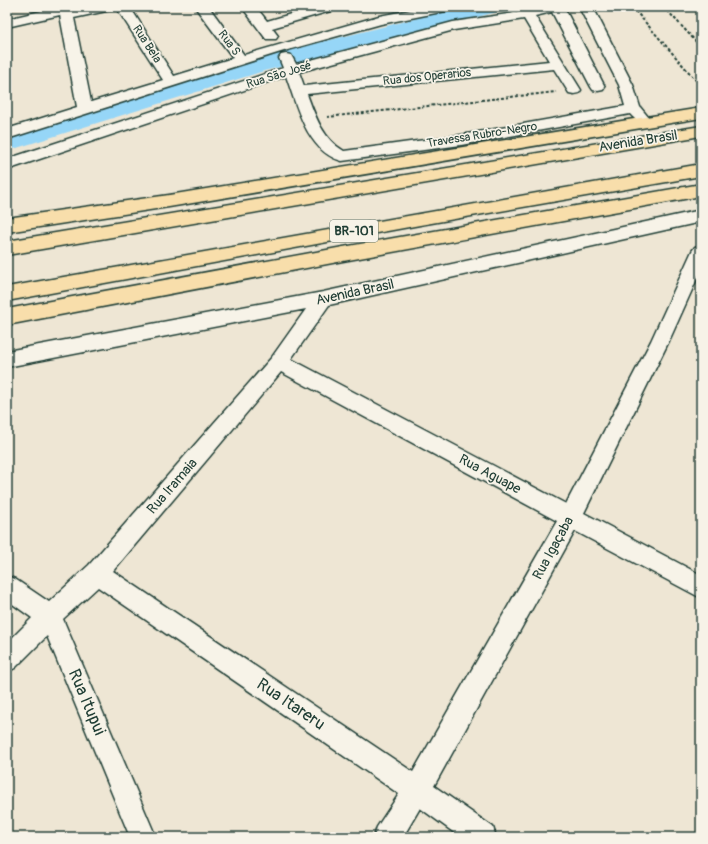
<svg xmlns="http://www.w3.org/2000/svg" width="708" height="844" viewBox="0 0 708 844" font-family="Pangolin,sans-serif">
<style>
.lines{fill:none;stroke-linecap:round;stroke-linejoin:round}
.river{fill:#96d6f7;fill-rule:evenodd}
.minor-casing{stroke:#1f3d34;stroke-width:3}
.highway-casing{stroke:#1f3d34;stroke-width:3}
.path{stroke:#1f3d34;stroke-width:2;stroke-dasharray:3 2;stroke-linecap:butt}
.minor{fill:#f7f3e8;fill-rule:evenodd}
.highway{fill:#f8deab;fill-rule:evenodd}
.labels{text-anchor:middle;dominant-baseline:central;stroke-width:3.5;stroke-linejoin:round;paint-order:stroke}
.far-street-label{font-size:12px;fill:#1f3d34;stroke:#f7f3e8}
.shield{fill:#f7f3e8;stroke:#60746a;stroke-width:1}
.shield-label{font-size:13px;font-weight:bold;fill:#1f3d34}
.street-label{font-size:14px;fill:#1f3d34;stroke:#f7f3e8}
.near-street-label{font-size:17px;fill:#1f3d34;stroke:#f7f3e8}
</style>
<rect width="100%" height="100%" fill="#eee6d4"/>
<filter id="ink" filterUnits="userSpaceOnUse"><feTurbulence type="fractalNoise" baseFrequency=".025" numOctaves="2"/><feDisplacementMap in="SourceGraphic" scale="8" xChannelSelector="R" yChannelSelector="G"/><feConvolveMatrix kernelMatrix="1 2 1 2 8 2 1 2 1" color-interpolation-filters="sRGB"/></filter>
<g filter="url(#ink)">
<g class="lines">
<path class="river" d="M 462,7 L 500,7 L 497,12 L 264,71 L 7,151 L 7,133 L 246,61 Z"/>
<defs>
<path id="minor" d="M 58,7 L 72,7 L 72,11 L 88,7 L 113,7 L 111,10 L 74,18 L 91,102 L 163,80 L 116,7 L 130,7 L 174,76 L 233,58 L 195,7 L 209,7 L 244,55 L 379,16 L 426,7 L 453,7 L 451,10 L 381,24 L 284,51 L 7,139 L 7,129 L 77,107 L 60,15 L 7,27 L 7,19 Z
M 242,7 L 256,7 L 267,21 L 315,7 L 336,7 L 334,10 L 272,28 L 278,36 L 276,39 L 266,39 Z
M 540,7 L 564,7 L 605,87 L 603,90 L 598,91 L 593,90 L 591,87 L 552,12 L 535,16 L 581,90 L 579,93 L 574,94 L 569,93 L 554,69 L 307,94 C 315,116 323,139 344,151 L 461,135 L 625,106 L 619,85 L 579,7 L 593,7 L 633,85 L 640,107 L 649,118 L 647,121 C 639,124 636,120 630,114 L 461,145 L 342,161 C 307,152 297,106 286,76 L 7,170 L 7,159 L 283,68 L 279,58 L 281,55 L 286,54 L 291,55 L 296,64 L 453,22 L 515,13 ZM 524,19 L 549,61 L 304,86 L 299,72 L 454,30 Z
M 701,210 L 701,222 L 329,305 L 291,359 L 566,504 L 651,341 L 692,251 L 695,247 L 701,245 L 701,270 L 669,341 L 584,513 L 701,575 L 701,598 L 575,531 L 434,786 L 493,827 L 496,837 L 460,837 L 420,808 L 403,837 L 374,837 L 377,827 L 399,794 L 98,587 L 63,619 L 156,837 L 130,837 L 47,636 L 15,668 L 7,672 L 7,643 L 32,618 L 7,600 L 7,576 L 15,579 L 49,602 L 89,565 L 272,357 L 306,309 L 7,367 L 7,351 L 323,292 ZM 281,372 L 557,521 L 413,772 L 113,571 Z"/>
<path id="highway" d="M 701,108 L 701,118 L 169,207 L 7,232 L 7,218 L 169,195 Z
M 701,126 L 701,136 L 7,255 L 7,241 Z
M 701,164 L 701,176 L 420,225 L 7,301 L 7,287 Z
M 701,184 L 701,196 L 343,261 L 7,325 L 7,309 L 343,247 Z"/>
</defs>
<use href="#minor" class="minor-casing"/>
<use href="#highway" class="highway-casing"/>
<path class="path" d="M 632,7 L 701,86
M 664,7 L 701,47
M 327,117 L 556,92"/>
<use href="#minor" class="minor"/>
<use href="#highway" class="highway"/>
</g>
</g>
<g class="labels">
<g class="far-street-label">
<text transform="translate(229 43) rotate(53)">Rua S</text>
<text transform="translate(147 44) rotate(57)">Rua Bela</text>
<text transform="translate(279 75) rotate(-17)">Rua São José</text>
<text transform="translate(427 77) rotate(-6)">Rua dos Operarios</text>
<text transform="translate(482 135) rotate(-9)">Travessa Rubro-Negro</text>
</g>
<rect class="shield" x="330" y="220" width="48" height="22" rx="3"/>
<g class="shield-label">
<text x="354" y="231">BR-101</text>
</g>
<g class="street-label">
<text transform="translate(638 141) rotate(-9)">Avenida Brasil</text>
<text transform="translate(355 292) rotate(-12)">Avenida Brasil</text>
<text transform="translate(490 474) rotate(28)">Rua Aguape</text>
<text transform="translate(172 486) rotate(-49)">Rua Iramaia</text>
<text transform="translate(553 548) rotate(-61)">Rua Igaçaba</text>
</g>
<g class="near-street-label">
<text transform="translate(87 702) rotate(67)">Rua Itupui</text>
<text transform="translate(291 704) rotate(34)">Rua Itareru</text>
</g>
</g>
<rect width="708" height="844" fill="none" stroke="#f7f3e8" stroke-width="24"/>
<rect x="12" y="12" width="684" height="820" fill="none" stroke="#1f3d34" stroke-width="1.5" filter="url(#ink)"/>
</svg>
